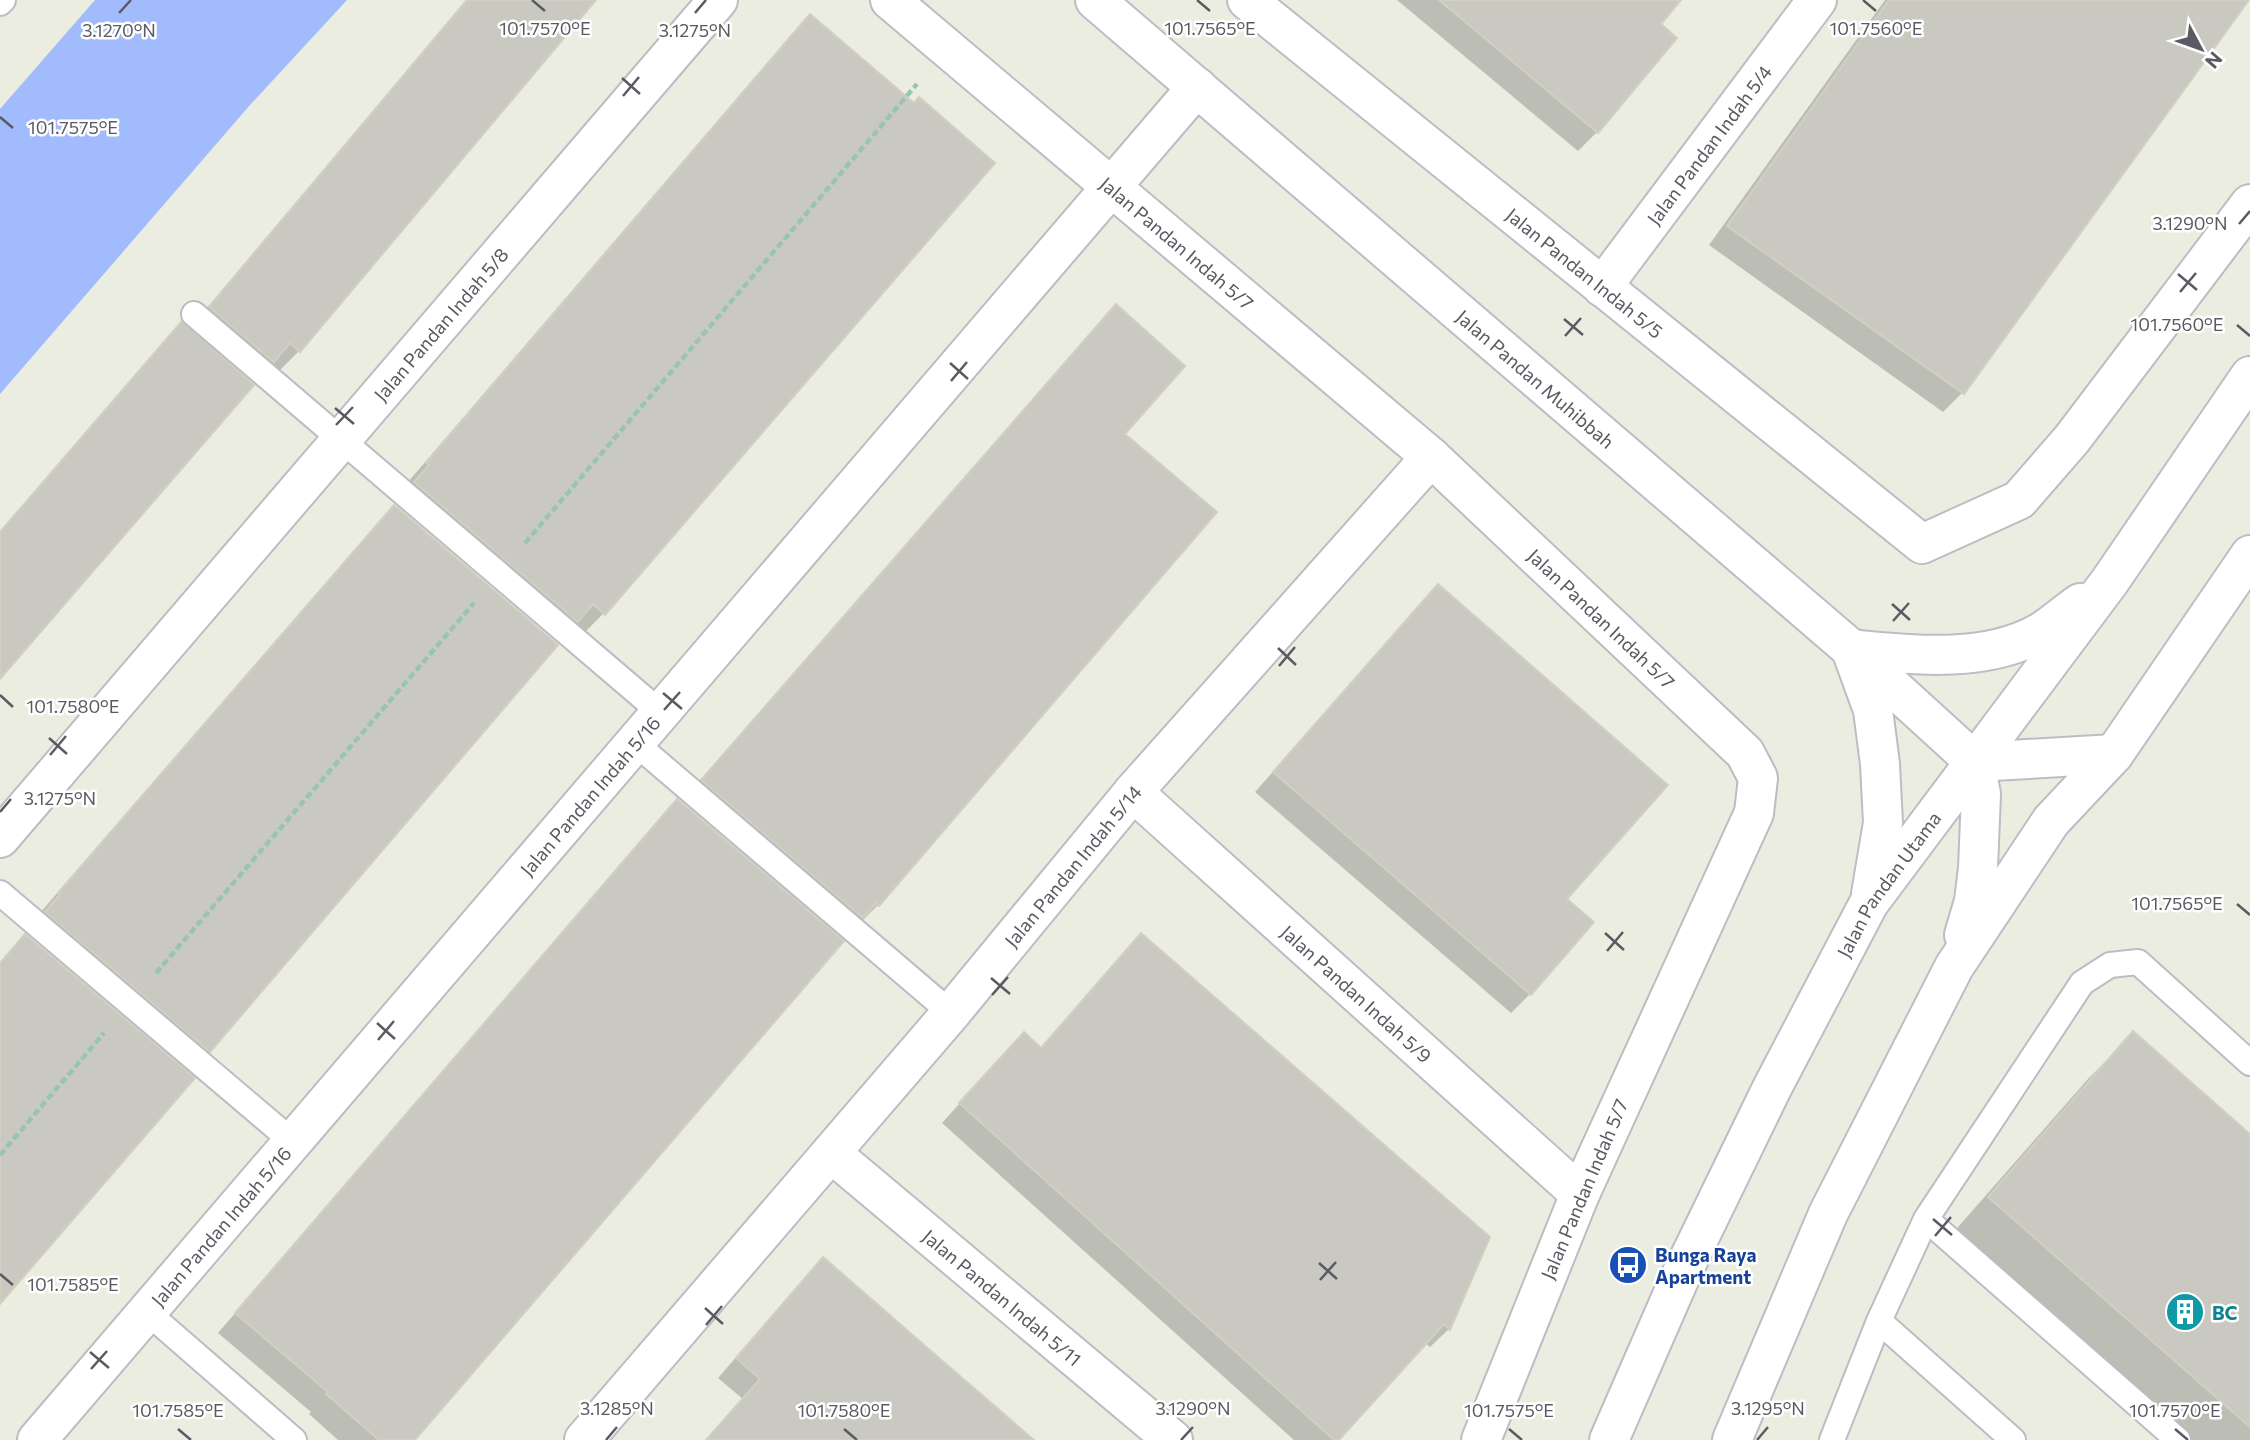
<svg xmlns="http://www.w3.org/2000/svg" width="2250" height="1440" viewBox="0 0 2250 1440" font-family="Commissioner,sans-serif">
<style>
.water{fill:#a1bbfd}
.shadow{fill:#0003}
.building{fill:#cac9c1;stroke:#d1d0c0;stroke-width:2}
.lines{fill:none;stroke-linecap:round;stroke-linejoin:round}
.lane-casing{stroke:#bcbcc3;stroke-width:28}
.street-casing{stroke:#bcbcc3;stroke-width:42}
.secondary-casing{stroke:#bcbdc5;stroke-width:42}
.path{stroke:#97c5b0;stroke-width:4.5;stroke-dasharray:7 3.5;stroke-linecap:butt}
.lane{stroke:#fff;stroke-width:24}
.street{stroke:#fff;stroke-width:38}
.secondary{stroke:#fff;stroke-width:38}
.ticks{fill:none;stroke:#5a5b62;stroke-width:2.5}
.labels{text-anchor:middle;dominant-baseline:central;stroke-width:5;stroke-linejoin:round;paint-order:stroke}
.street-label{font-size:19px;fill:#5a5b62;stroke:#fff}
.transit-label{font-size:19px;font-weight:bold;fill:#164399;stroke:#fff;text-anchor:start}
.culture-label{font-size:19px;font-weight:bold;fill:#0d838f;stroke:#fff;text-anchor:start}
.ticks-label{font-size:18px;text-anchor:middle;fill:#5a5b62;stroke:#fff;stroke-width:5;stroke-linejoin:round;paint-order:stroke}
</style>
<rect width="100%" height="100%" fill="#ecede1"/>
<path class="water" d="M 95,0 L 347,0 L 250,105 L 0,394 L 0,109 Z"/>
<path class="shadow" d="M 466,0 L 594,0 L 299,351 L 280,370 L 271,362 L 254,380 L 191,327 Z
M 1397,0 L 1679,0 L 1659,24 L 1675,38 L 1597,132 L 1578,151 Z
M 1885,0 L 2247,0 L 1962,393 L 1943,412 L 1709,245 Z
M 810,17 L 604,613 L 585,632 L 408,482 L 791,35 Z
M 182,324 L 0,676 L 0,532 L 163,343 Z
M 1097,326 L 1123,434 L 1214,512 L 878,905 L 859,924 L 683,800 Z
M 394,507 L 209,1051 L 190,1070 L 40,913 L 375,526 Z
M 1419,606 L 1564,900 L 1530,994 L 1511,1013 L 1255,792 Z
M 677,801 L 412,1440 L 338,1440 L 309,1414 L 311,1412 L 218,1333 L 659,820 Z
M 1141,936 L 1488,1238 L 1449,1329 L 1430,1347 L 1425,1343 L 1337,1440 L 1294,1440 L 942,1123 L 1005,1053 L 1040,1049 Z
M 2133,1034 L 2250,1136 L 2250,1440 L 2168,1440 L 1944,1243 L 2088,1079 Z
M 805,1278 L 1031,1440 L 706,1440 L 743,1399 L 718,1378 Z"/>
<path class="building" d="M 467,0 L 596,0 L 300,352 L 290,343 L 274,362 L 209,307 Z
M 1439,0 L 1681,0 L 1661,24 L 1677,38 L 1598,133 Z
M 1889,0 L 2249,0 L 1964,394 L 1727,226 Z
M 810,14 L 914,103 L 919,97 L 995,163 L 605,615 L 593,604 L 578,622 L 414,482 L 429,465 L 426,463 Z
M 1116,304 L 1185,366 L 1125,434 L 1217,512 L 879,906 L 876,903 L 863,918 L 701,780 Z
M 182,321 L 254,385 L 0,679 L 0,532 Z
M 394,505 L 558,645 L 210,1052 L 45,912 L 60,894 L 58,893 Z
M 1438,584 L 1668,785 L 1567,899 L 1594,922 L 1531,995 L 1273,772 Z
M 677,799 L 844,941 L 415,1440 L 379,1440 L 326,1394 L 328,1392 L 235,1313 Z
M 1141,933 L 1490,1237 L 1450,1330 L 1444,1324 L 1339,1440 L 1334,1440 L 959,1103 L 1024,1032 L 1041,1048 Z
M 25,934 L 195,1078 L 0,1304 L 0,963 Z
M 2133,1031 L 2250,1134 L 2250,1427 L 1988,1197 Z
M 823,1257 L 946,1364 L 1034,1440 L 706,1440 L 760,1379 L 736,1358 Z"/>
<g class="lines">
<defs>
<path id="lane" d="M 0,3 L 3,0
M 194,314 L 660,712
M 635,743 L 951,1013
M 0,893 L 293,1142
M 1926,1219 L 2178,1440
M 147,1312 L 294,1440
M 1879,1321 L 2013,1440
M 1832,1440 L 1879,1321 L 1926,1219 L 2082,983 L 2110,965 L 2138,962 L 2250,1063"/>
<g id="street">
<path id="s1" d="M 890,0 L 1431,457 L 1745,753 L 1758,778 L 1754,813 L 1580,1194 L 1481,1440"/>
<path id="s2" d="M 1247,0 L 1922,544 L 2019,500 L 2072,439 L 2250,204"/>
<path id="s3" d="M 1602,287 L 1817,0"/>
<path id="s4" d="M 1133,792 L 1580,1194"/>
<path id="s5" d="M 0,838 L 718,0"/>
<path id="s6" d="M 831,1153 L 1173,1440"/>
<path id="s7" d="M 37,1440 L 1197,87"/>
<path id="s8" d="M 584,1440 L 951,1013 L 1133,792 L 1431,457"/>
</g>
<g id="secondary">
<path id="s9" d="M 1095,0 L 1851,649 L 1975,762"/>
<path d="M 1851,649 C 1912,655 1985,664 2041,632 C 2055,623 2067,612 2080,603"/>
<path d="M 1853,655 L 1873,710 L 1880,764 L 1883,823 L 1871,894"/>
<path d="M 1975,762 L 2114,754"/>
<path d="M 1964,935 L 1974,901 L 1978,868 L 1981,794 L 1975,762"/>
<path id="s10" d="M 1609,1440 L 1682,1273 L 1772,1088 L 1869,903 L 2110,581 L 2250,376"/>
<path d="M 1732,1440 L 1828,1214 L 1954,967 L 2051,821 L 2114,754 L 2250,555"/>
</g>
</defs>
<use href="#lane" class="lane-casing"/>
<use href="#street" class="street-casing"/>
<use href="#secondary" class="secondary-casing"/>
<path class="path" d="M 525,543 L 917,84
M 156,973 L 474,603
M 0,1155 L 104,1033"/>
<use href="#lane" class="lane"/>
<use href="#street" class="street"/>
<use href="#secondary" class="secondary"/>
</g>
<path class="ticks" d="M 532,0 L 545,11M 1197,0 L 1210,11M 1863,0 L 1876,11M 119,13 L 131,0M 695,13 L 706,0M 622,78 L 640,94M 623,96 L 639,77M 0,117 L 13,128M 2239,224 L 2250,211M 2178,274 L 2197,290M 2180,292 L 2196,273M 1564,319 L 1583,335M 2237,325 L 2250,336M 1565,336 L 1581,318M 950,363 L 968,379M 951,381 L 967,362M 335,408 L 354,424M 336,425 L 353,407M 1892,604 L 1910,620M 1893,621 L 1909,603M 1278,648 L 1296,665M 1279,666 L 1295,647M 663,693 L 682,709M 0,695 L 13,707M 664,710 L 680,692M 49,738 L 67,754M 50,755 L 66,736M 0,812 L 11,799M 2237,904 L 2250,915M 1605,933 L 1624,950M 1607,951 L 1623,932M 991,978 L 1010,994M 992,995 L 1008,977M 377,1023 L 395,1039M 378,1040 L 394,1021M 1933,1219 L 1952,1235M 1935,1236 L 1951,1217M 1319,1263 L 1337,1279M 0,1274 L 13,1285M 1320,1280 L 1336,1262M 705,1308 L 723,1324M 706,1325 L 722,1306M 90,1352 L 109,1368M 91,1369 L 107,1351M 178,1429 L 191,1440M 844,1429 L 857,1440M 1509,1429 L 1522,1440M 2175,1429 L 2188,1440M 606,1440 L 617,1427M 1181,1440 L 1193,1427M 1757,1440 L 1768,1427"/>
<defs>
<symbol id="bus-disc" viewBox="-11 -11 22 22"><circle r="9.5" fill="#1a4fb4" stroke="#fff"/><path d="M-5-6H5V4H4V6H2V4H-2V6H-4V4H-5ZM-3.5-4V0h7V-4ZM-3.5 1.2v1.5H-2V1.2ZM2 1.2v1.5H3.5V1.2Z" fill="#fff"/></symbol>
<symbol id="building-disc" viewBox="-11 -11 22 22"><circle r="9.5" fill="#0f9aa8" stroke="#fff"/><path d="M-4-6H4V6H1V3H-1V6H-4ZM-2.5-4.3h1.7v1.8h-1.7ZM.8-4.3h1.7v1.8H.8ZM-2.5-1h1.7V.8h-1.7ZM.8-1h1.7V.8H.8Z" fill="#fff"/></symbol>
</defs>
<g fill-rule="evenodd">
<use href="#bus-disc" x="1606" y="1243" width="44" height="44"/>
<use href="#building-disc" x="2163" y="1290" width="44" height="44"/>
</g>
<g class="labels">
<g class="street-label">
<text stroke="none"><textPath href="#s3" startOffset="178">Jalan Pandan Indah 5/4</textPath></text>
<text stroke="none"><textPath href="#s1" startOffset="376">Jalan Pandan Indah 5/7</textPath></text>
<text stroke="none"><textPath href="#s2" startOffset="434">Jalan Pandan Indah 5/5</textPath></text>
<text stroke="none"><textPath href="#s5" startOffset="677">Jalan Pandan Indah 5/8</textPath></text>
<text stroke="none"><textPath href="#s9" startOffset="581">Jalan Pandan Muhibbah</textPath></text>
<text stroke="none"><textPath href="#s1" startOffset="943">Jalan Pandan Indah 5/7</textPath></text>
<text stroke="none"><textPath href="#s7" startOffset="849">Jalan Pandan Indah 5/16</textPath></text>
<text stroke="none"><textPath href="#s8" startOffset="754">Jalan Pandan Indah 5/14</textPath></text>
<text stroke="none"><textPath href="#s10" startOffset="623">Jalan Pandan Utama</textPath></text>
<text stroke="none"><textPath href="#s4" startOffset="301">Jalan Pandan Indah 5/9</textPath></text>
<text transform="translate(1584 1189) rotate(-67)">Jalan Pandan Indah 5/7</text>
<text stroke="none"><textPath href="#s7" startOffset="282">Jalan Pandan Indah 5/16</textPath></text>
<text stroke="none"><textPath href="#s6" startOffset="224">Jalan Pandan Indah 5/11</textPath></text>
</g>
<g class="transit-label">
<text x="1655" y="1254">Bunga Raya<tspan x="1655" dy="22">Apartment</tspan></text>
</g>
<g class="culture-label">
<text x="2212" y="1312">BC</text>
</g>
</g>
<g class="ticks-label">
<text x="545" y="35">101.7570°E</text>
<text x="1210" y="35">101.7565°E</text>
<text x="1876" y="35">101.7560°E</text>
<text x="119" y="37">3.1270°N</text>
<text x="695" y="37">3.1275°N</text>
<text x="73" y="134">101.7575°E</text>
<text x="2190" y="230">3.1290°N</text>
<text x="2177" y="331">101.7560°E</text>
<text x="73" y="713">101.7580°E</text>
<text x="60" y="805">3.1275°N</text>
<text x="2177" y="910">101.7565°E</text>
<text x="73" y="1291">101.7585°E</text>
<text x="617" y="1415">3.1285°N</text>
<text x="1193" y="1415">3.1290°N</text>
<text x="1768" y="1415">3.1295°N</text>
<text x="178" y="1417">101.7585°E</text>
<text x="844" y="1417">101.7580°E</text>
<text x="1509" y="1417">101.7575°E</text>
<text x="2175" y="1417">101.7570°E</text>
</g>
<g transform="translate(2201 49) rotate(131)" stroke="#ffffff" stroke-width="5" paint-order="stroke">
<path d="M0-5L12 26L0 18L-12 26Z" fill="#5a5b62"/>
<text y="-10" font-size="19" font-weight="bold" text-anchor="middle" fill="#5a5b62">N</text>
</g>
</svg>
